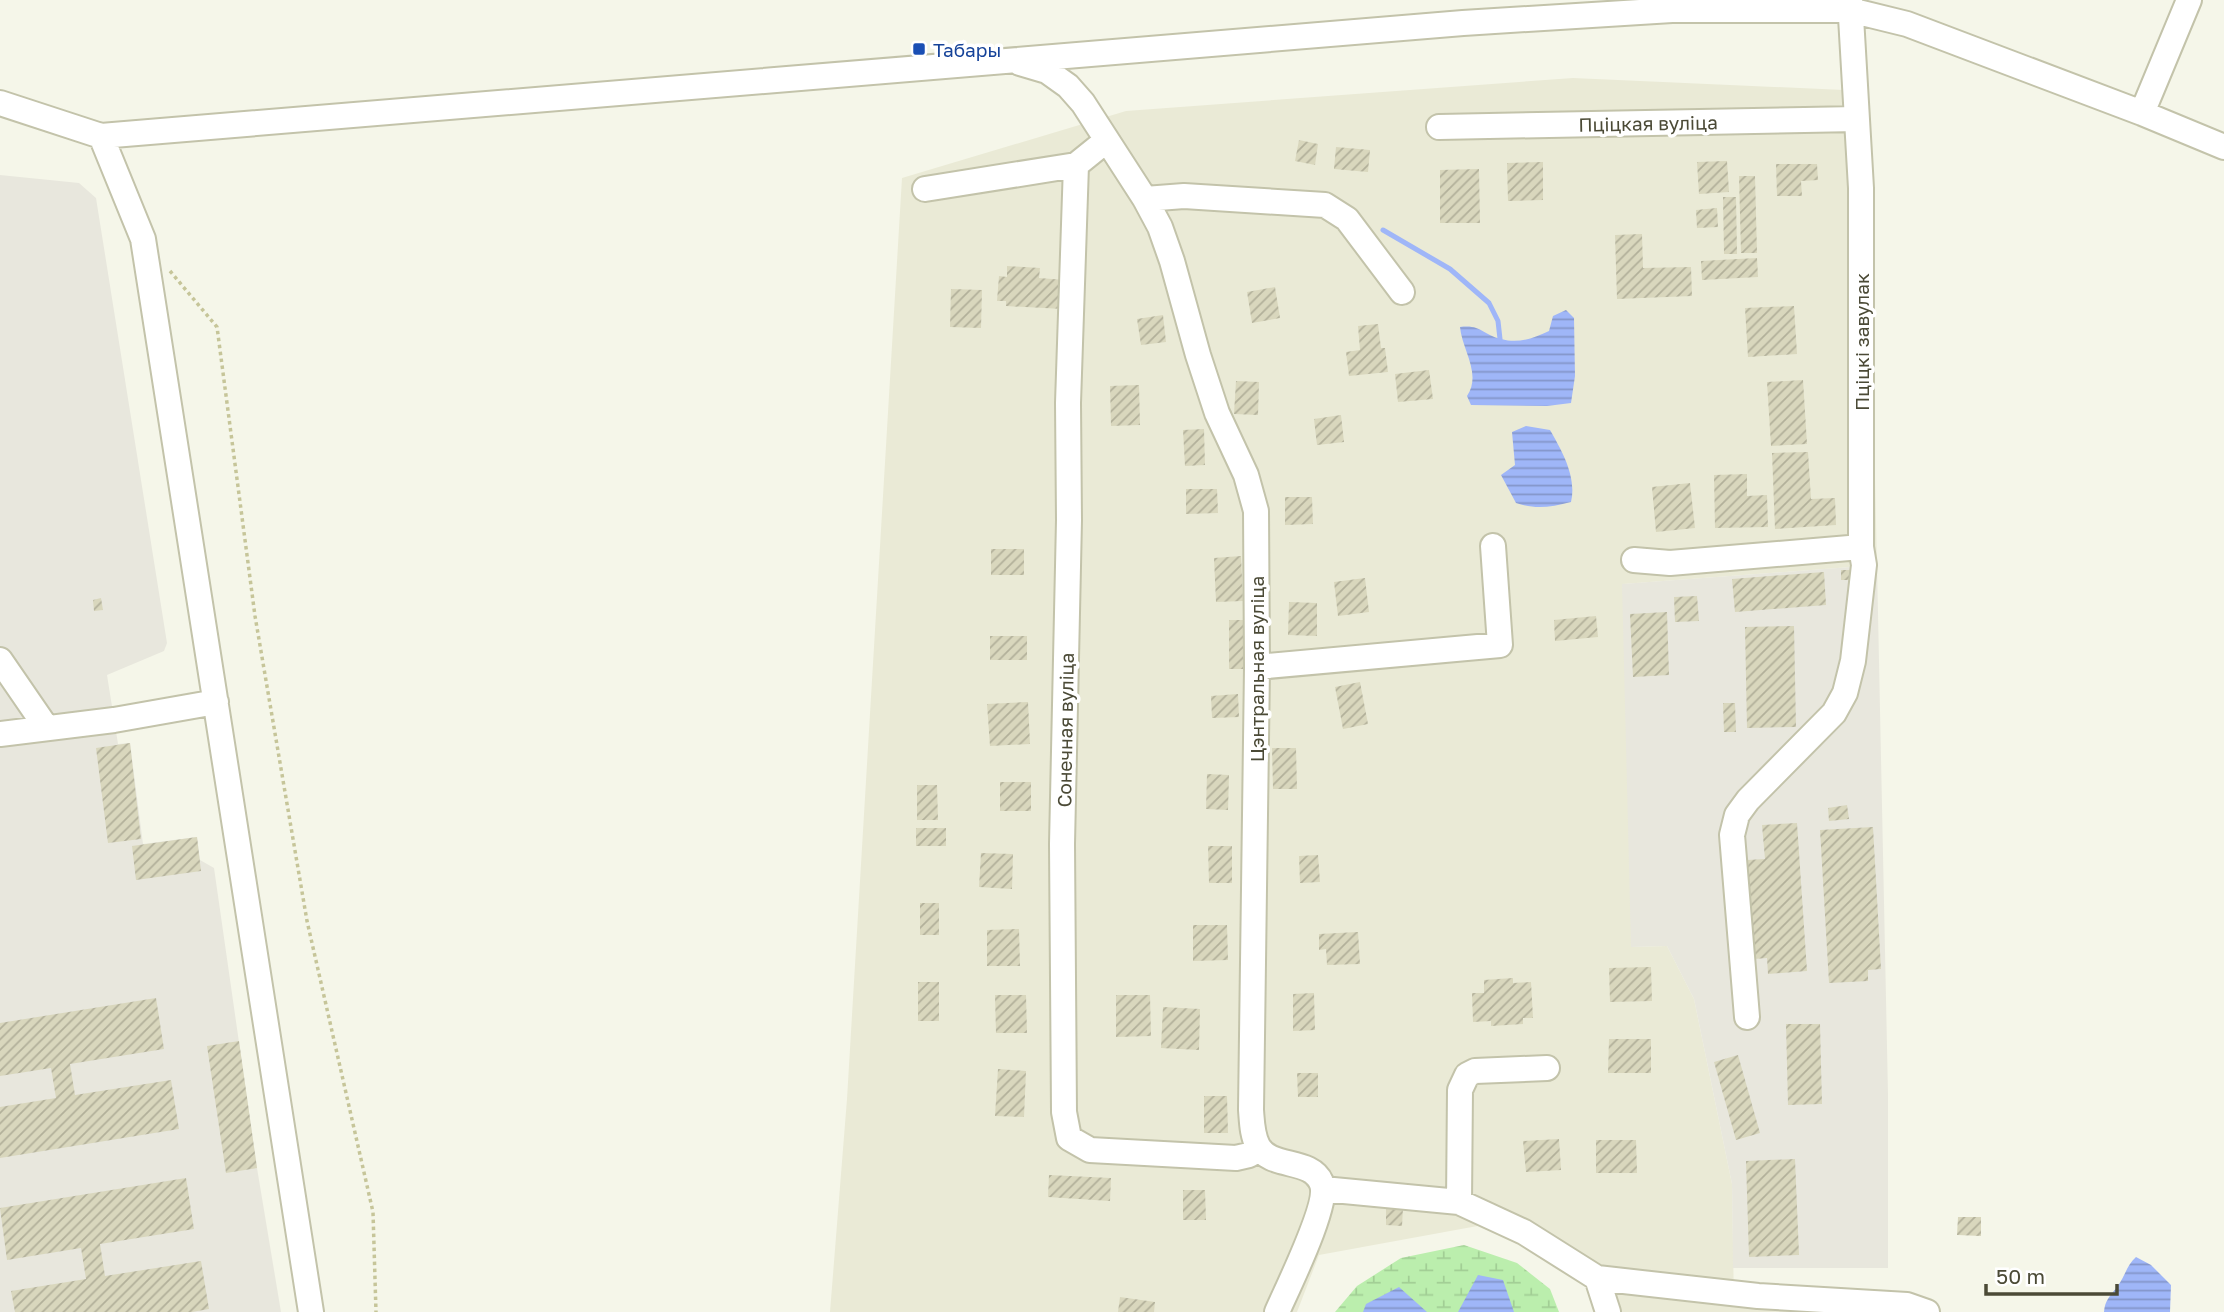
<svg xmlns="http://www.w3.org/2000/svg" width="2224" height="1312" viewBox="0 0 2224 1312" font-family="'Golos Text',sans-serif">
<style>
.residential{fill:#eaead6}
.industrial{fill:#e8e7dd}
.wetland{fill:url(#wetland-marsh)}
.water{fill:url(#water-rules)}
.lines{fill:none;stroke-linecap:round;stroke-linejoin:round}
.stream{stroke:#9fb6f8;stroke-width:5}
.building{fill:url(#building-hatch)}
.minor-casing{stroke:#c3c3aa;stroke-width:28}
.path{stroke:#c6c599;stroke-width:3.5;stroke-dasharray:3.5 3.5;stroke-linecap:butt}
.minor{stroke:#fff;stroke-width:24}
.transit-dot{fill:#1a4fb4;stroke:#fff;stroke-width:2.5}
.labels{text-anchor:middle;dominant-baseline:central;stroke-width:7;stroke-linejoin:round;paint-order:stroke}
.transit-label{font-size:19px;fill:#164399;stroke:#fff;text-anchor:start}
.street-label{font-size:19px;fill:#4b4a36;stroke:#fff}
</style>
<defs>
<pattern id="wetland-marsh" width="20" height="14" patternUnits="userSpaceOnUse" patternTransform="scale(1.75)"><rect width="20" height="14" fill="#bbeead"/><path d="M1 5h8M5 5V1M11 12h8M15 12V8" fill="none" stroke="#a2ce95"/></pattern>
<pattern id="water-rules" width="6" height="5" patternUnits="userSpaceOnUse" patternTransform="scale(1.75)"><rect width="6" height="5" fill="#9fb6f8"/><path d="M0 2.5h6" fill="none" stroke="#8496ca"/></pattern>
<pattern id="building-hatch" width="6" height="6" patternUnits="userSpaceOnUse" patternTransform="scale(1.75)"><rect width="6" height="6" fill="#d9d7bd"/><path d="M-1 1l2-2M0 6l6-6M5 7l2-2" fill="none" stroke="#b2b09a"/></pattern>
</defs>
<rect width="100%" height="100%" fill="#f5f6e9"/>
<path class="residential" d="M 1573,78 L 1866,91 L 1877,565 L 1623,584 L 1632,947 L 1667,946 L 1694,999 L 1732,1184 L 1734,1306 L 1803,1312 L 1596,1312 L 1592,1292 L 1531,1240 L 1483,1225 L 1319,1255 L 1297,1312 L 830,1312 L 847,1099 L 902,178 L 1126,111 Z"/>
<path class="industrial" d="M 0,175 L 79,183 L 96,198 L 167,643 L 164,651 L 107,675 L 118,744 L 130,743 L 143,844 L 197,837 L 200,860 L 214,868 L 257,1168 L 281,1312 L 0,1312 Z
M 1877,565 L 1888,1095 L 1888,1268 L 1733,1268 L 1732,1184 L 1694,999 L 1667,946 L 1631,947 L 1622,584 Z"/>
<path class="wetland" d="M 1464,1245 L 1517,1263 L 1550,1289 L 1559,1312 L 1335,1312 L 1357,1286 L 1401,1258 Z"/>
<path class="water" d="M 1566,310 L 1574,318 L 1575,376 L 1571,403 L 1547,406 L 1471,405 L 1467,396 C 1482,374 1462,350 1460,327 C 1481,324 1483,335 1501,339 C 1519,344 1534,338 1549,331 L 1553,316 Z
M 1526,426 L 1550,430 C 1562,451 1577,477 1571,502 C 1551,507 1536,510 1516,503 L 1501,475 L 1515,465 L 1512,432 Z
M 2136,1257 L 2151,1265 L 2171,1285 L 2170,1312 L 2104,1312 C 2105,1300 2110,1296 2117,1287 C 2125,1277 2126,1266 2136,1257 Z
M 1478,1275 L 1503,1280 L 1514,1312 L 1458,1312 Z
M 1399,1287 L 1427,1312 L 1363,1312 L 1366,1304 Z"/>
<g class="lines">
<path class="stream" d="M 1383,230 L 1450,269 L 1489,303 L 1498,321 L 1500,339"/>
</g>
<path class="building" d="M 1299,140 L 1318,144 L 1315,165 L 1295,161 Z
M 1336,147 L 1370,150 L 1368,172 L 1334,169 Z
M 1727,161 L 1729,192 L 1699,194 L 1697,162 Z
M 1543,162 L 1543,200 L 1508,201 L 1507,163 Z
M 1776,164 L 1817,164 L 1818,180 L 1801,181 L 1802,196 L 1777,196 Z
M 1479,169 L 1480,223 L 1440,223 L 1440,170 Z
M 1739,176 L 1755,176 L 1757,253 L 1741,253 Z
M 1723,197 L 1736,197 L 1737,254 L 1724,254 Z
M 1717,208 L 1718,227 L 1697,228 L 1696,210 Z
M 1642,234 L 1643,268 L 1691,267 L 1692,296 L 1617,299 L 1615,235 Z
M 1757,258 L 1758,277 L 1702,280 L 1701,261 Z
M 1007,266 L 1040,268 L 1039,278 L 1065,280 L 1063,309 L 1006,306 L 1006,301 L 997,301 L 999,276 L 1007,277 Z
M 1275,287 L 1280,318 L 1252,323 L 1247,292 Z
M 951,289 L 982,290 L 981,328 L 950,327 Z
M 1794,306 L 1797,354 L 1748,357 L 1745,308 Z
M 1163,315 L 1166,342 L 1141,345 L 1137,319 Z
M 1378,324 L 1381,348 L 1385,348 L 1388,372 L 1349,376 L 1346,352 L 1360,350 L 1358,326 Z
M 1429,370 L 1433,399 L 1398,402 L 1395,374 Z
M 1803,380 L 1807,444 L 1771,446 L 1767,382 Z
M 1236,381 L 1259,382 L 1258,415 L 1234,414 Z
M 1139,385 L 1140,425 L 1111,426 L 1110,386 Z
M 1341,415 L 1344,442 L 1317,445 L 1314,419 Z
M 1204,429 L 1205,465 L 1185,466 L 1183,430 Z
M 1808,452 L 1811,499 L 1835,498 L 1836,525 L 1775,529 L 1772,453 Z
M 1747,474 L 1747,496 L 1767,495 L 1768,527 L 1715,528 L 1714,475 Z
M 1690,483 L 1695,528 L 1656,532 L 1652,487 Z
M 1186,489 L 1217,489 L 1218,513 L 1186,514 Z
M 1285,497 L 1312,497 L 1313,524 L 1285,525 Z
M 991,549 L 1024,549 L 1024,575 L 991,575 Z
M 1241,556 L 1243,601 L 1216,602 L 1214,558 Z
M 1841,570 L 1853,570 L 1853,580 L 1841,580 Z
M 1824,572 L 1826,605 L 1735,612 L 1732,579 Z
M 1365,578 L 1369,612 L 1338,616 L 1334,582 Z
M 1697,596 L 1699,621 L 1675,622 L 1674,597 Z
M 101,598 L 103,610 L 94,611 L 93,600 Z
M 1289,602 L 1317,603 L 1317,636 L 1288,635 Z
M 1667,612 L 1669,675 L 1633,677 L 1630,614 Z
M 1596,616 L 1598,637 L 1555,641 L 1554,620 Z
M 1229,620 L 1250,620 L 1249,669 L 1229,669 Z
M 1794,626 L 1796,727 L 1747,728 L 1745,627 Z
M 990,636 L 1027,636 L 1027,660 L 990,660 Z
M 1360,682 L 1368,724 L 1343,729 L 1335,687 Z
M 1238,694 L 1239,717 L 1212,718 L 1211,696 Z
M 1028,702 L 1030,744 L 990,746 L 987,704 Z
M 1723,703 L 1735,703 L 1736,732 L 1724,732 Z
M 130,743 L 141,839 L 108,843 L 96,748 Z
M 1272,748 L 1296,748 L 1297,789 L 1273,789 Z
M 1207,774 L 1229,775 L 1228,810 L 1206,809 Z
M 1000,782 L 1031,782 L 1031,811 L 1000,811 Z
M 917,785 L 937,785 L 938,820 L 917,820 Z
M 1847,805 L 1849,819 L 1829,821 L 1828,808 Z
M 1797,823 L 1807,971 L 1768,974 L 1767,958 L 1754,959 L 1747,860 L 1765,859 L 1762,825 Z
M 1873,827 L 1881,969 L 1868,970 L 1868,981 L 1829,983 L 1820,830 Z
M 916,828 L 946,828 L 946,846 L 916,846 Z
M 197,837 L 201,871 L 136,880 L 132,846 Z
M 1208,846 L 1232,846 L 1232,883 L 1209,883 Z
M 981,853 L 1013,854 L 1012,889 L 979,887 Z
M 1318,855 L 1320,882 L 1300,883 L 1299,856 Z
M 920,903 L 939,903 L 939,935 L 920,935 Z
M 1193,925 L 1227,925 L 1228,960 L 1193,961 Z
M 1019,929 L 1020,966 L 987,966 L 987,930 Z
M 1358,932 L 1360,964 L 1327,965 L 1326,949 L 1319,950 L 1319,934 Z
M 1651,967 L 1652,1001 L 1610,1002 L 1609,968 Z
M 1513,978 L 1513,983 L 1531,982 L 1533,1018 L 1523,1018 L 1523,1024 L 1491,1026 L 1491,1021 L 1473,1022 L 1472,993 L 1484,993 L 1484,980 Z
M 918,982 L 939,982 L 939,1021 L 918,1021 Z
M 1314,993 L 1315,1030 L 1293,1031 L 1293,994 Z
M 995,995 L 1026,995 L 1027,1033 L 996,1033 Z
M 1116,995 L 1150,995 L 1151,1036 L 1116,1037 Z
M 156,998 L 164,1049 L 70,1064 L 75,1095 L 171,1080 L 179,1129 L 0,1158 L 0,1107 L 56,1098 L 51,1068 L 0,1076 L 0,1023 Z
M 1163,1007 L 1200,1009 L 1199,1050 L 1161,1048 Z
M 1786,1024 L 1820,1024 L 1822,1104 L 1788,1105 Z
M 1609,1039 L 1651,1039 L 1651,1073 L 1608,1073 Z
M 239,1041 L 257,1168 L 226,1173 L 207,1046 Z
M 1738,1055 L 1760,1133 L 1736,1140 L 1714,1062 Z
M 998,1069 L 1026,1071 L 1024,1117 L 995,1116 Z
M 1297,1073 L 1318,1073 L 1318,1097 L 1298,1097 Z
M 1204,1096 L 1227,1096 L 1228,1133 L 1204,1133 Z
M 1559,1139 L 1561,1170 L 1526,1172 L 1523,1141 Z
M 1596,1140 L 1636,1140 L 1637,1173 L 1596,1173 Z
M 1795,1159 L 1799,1255 L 1749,1257 L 1746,1161 Z
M 1049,1175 L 1111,1178 L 1110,1201 L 1048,1197 Z
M 186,1178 L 194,1229 L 100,1244 L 105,1276 L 201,1261 L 209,1309 L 192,1312 L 15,1312 L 11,1291 L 86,1279 L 81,1248 L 7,1260 L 0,1208 Z
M 1183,1190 L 1205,1190 L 1206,1220 L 1183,1220 Z
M 1386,1208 L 1403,1208 L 1402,1226 L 1386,1225 Z
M 1958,1217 L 1981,1217 L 1981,1236 L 1957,1235 Z
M 1120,1297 L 1155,1302 L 1154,1312 L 1118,1312 Z"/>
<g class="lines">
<defs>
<path id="minor" d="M 1020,63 L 1047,71 L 1068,86 L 1083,103 L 1145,199 L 1160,227 L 1172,261 L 1198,355 L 1217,413 L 1246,475 L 1256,511 L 1257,667 L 1251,1110 C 1252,1122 1252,1135 1258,1146 C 1270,1169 1311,1158 1321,1182 C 1331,1201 1287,1289 1277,1312
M 0,103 L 101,136 L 1463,23 L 1672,10 L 1850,10 L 1907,24 L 2142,113 L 2224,147
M 2142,113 L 2189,0
M 1439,127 L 1857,119
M 101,136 L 143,239 L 311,1312
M 1107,140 L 1076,165 L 1068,403 L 1069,520 L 1062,844 L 1064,1112 L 1069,1138 L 1090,1150 L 1236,1158 L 1249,1155 L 1259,1149
M 925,189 L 1076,165
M 1145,199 L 1184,196 L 1325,205 L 1347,219 L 1402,292
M 1634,560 L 1670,563 L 1861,547
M 0,660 L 46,727
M 1257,667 L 1500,645 L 1493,546
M 0,734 L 114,720 L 216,702
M 1747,1017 L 1732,835 L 1737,815 L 1748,800 L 1834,713 L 1845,693 L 1853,661 L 1864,565 L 1861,547 L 1861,188 L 1850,0
M 1323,1189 L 1459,1202 L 1524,1232 L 1597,1278 L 1758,1296 L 1907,1305 L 1927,1312
M 1459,1202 L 1460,1090 L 1467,1075 L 1475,1071 L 1547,1068
M 1597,1278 L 1608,1312"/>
</defs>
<use href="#minor" class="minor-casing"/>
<path class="path" d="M 170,271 L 217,327 L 255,616 L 307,921 L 373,1212 L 376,1312"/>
<use href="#minor" class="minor"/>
</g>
<rect class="transit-dot" x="912" y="42" width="14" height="14" rx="3.5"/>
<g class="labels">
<g class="transit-label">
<text x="933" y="49">Табары</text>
</g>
<g class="street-label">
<text transform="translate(1648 123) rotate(-1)">Пціцкая вуліца</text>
<text transform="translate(1861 342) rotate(-90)">Пціцкі завулак</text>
<text transform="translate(1256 669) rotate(-90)">Цэнтральная вуліца</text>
<text transform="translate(1065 730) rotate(-89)">Сонечная вуліца</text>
</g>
</g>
<path d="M1986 1284v10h131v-10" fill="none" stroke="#4b4a36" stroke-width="3.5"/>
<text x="1996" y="1284" font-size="21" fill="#4b4a36" stroke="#ffffff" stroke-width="5" paint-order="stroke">50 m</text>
</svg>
